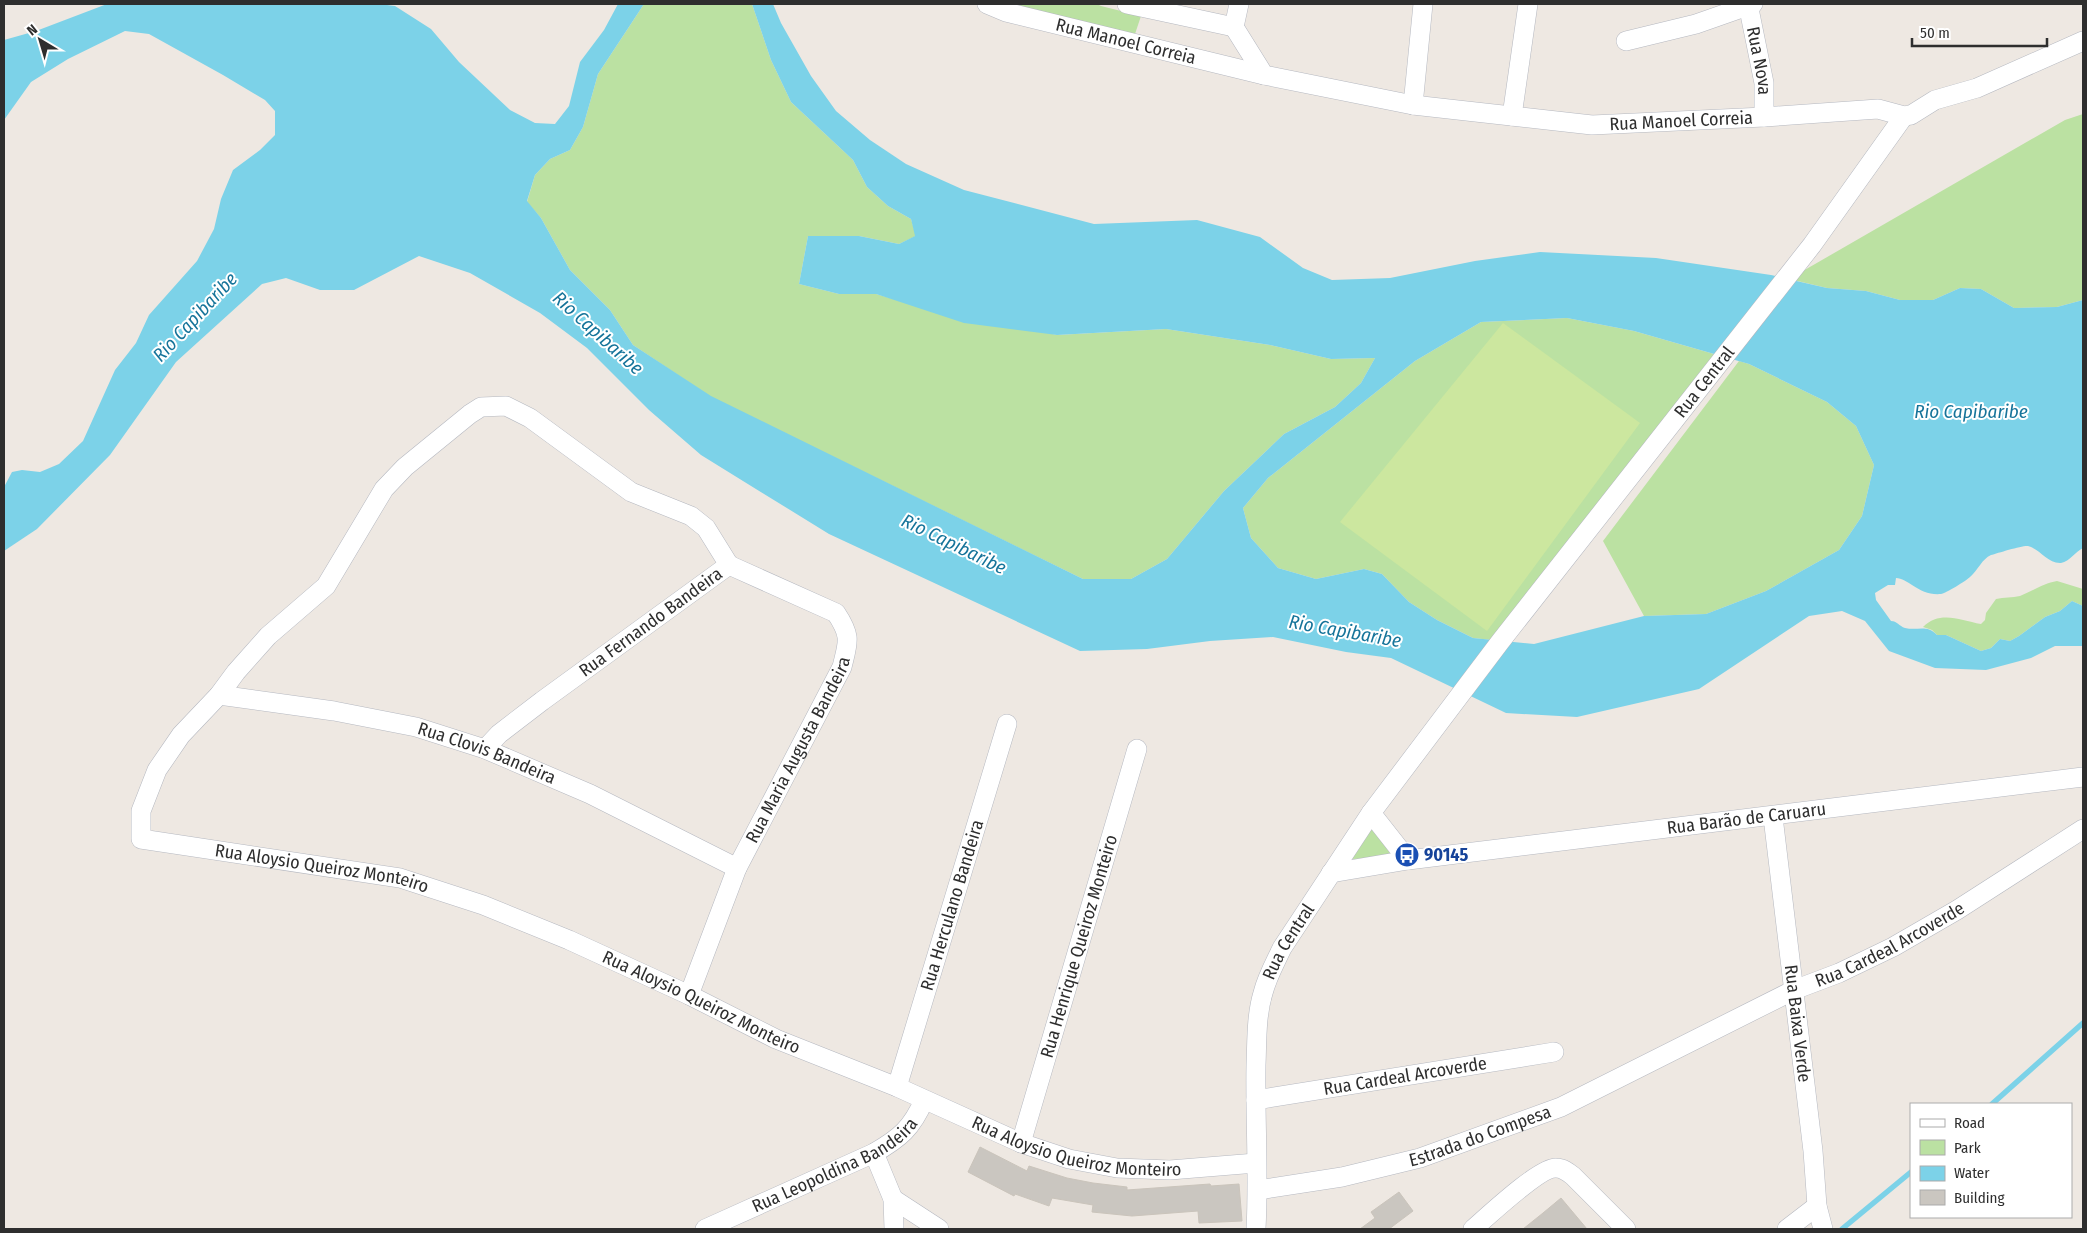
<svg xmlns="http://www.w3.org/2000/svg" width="2087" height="1233" viewBox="0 0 2087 1233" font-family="'Fira Sans Condensed',sans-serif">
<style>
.green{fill:#bbe1a2}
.pitch{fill:#cce79f}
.water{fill:#7cd2e8;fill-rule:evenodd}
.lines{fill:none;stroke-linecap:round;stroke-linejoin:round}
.stream{stroke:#7cd2e8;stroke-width:5.5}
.building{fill:#cac6c0;stroke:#cac4bb}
.minor-casing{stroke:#b5b8c0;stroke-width:20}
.minor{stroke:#fff;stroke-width:19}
.labels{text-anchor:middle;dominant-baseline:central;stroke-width:4;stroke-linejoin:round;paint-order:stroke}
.street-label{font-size:18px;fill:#2e2e2e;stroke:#fff}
.transit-label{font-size:18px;font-weight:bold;fill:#164399;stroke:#fff;text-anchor:start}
.water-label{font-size:19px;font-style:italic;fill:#16749a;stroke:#fff}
</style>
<rect width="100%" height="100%" fill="#eee8e2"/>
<path class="green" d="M 644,4 L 752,4 L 771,60 L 791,102 L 853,160 L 867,187 L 888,206 L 911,219 L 916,236 L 899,244 L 859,236 L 808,236 L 799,284 L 839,294 L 876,294 L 907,303 L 1057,335 L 1166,329 L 1270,345 L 1331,359 L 1375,358 L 1361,383 L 1335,407 L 1284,434 L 1224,491 L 1167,559 L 1131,579 L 1083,579 L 711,397 L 633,345 L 610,310 L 570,270 L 541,218 L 527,202 L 535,175 L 550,159 L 570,150 L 583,127 L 598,74 Z
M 999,4 L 1097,4 L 1101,6 L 1141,16 L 1133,40 Z
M 2083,114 L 2083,300 L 2057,307 L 2014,308 L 1981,289 L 1960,288 L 1933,300 L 1900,300 L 1866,291 L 1827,288 L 1789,279 L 2065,120 Z
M 1567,318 L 1634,331 L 1714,354 L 1492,640 L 1473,638 L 1437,620 L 1409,602 L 1382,574 L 1364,569 L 1316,579 L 1278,568 L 1251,538 L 1243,508 L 1268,478 L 1415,361 L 1481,322 Z
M 1739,361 L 1749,364 L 1827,402 L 1856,426 L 1874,465 L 1862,516 L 1839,550 L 1766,591 L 1706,614 L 1644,616 L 1603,541 Z
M 2057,581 L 2083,589 L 2083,606 L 2072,601 L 2060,611 L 2045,617 L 2019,636 L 2010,641 L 2000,639 L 1991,648 L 1981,651 L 1946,635 L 1937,635 L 1932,630 L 1923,627 C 1940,610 1960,620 1981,624 L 1985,620 L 1986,613 L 1996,599 C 2004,597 2012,598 2020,596 C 2033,591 2044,583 2057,581 Z
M 1373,827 L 1393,858 L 1350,859 Z"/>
<path class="pitch" d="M 1503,323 L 1640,423 L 1487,631 L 1340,522 Z"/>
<path class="water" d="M 107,4 L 379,4 L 395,6 L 431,29 L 459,62 L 510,110 L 535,123 L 555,124 L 569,106 L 580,62 L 604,30 L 618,4 L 644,4 L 598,74 L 583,127 L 570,150 L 550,159 L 535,175 L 527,201 L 541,218 L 570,270 L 610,310 L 633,345 L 711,396 L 1083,579 L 1131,579 L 1167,559 L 1224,491 L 1284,434 L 1335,407 L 1361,383 L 1375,358 L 1331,359 L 1270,345 L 1166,329 L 1057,335 L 964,323 L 876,294 L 839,294 L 799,284 L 808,236 L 859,236 L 899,244 L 915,236 L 911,219 L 888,206 L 867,187 L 853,160 L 791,102 L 771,60 L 752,4 L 773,4 L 781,23 L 811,76 L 836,111 L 870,140 L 906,164 L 964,190 L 1094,224 L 1197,220 L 1260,237 L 1303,268 L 1332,280 L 1390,278 L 1475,261 L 1540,252 L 1656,258 L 1771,275 L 1827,288 L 1866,291 L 1900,300 L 1933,300 L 1960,288 L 1981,289 L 2014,308 L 2057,307 L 2083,300 L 2083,548 C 2075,552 2070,561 2061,563 C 2048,564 2040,549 2028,546 C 2023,545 1998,553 1991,555 C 1982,559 1978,570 1970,577 C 1966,581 1946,593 1941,594 C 1919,596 1908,578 1896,578 L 1895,585 L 1888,585 L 1875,593 L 1876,600 L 1891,621 C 1897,621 1899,626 1905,628 C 1918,631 1927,624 1937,635 L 1946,635 L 1981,651 L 1991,648 L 2000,639 L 2010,641 L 2019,636 L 2045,617 L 2060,611 L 2072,601 L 2083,606 L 2083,646 L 2055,646 L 2031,658 L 1986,670 L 1935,668 L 1889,651 L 1865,621 L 1842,611 L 1809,616 L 1699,689 L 1577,717 L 1506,713 L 1391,658 L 1346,652 L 1273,637 L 1210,641 L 1147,649 L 1080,651 L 829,534 L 701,455 L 649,410 L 587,348 L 540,313 L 470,273 L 419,256 L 354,290 L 320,290 L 286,278 L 262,284 L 176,362 L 110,455 L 37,529 L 4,551 L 4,487 L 12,472 L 22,470 L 40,472 L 59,464 L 83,441 L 115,370 L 136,343 L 149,315 L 197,261 L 214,229 L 221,199 L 233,170 L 260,150 L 275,135 L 275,111 L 265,100 L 223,75 L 149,34 L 125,31 L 68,59 L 31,82 L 4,120 L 4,40 L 36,31 ZM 1567,318 L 1634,331 L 1749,364 L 1827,402 L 1856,426 L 1874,465 L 1862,516 L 1839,550 L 1766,591 L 1706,614 L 1644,616 L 1534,644 L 1473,638 L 1437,620 L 1409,602 L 1382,574 L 1364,569 L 1316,579 L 1278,568 L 1251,538 L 1243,508 L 1268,478 L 1415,361 L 1481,322 Z"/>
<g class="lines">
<path class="stream" d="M 1992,1104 L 2083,1023
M 1842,1229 L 1911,1172"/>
</g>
<path class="building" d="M 980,1147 L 1027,1171 L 1029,1166 L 1067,1178 L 1093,1183 L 1127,1187 L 1127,1190 L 1210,1184 L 1211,1186 L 1239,1184 L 1242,1221 L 1199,1223 L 1198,1211 L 1132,1216 L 1092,1212 L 1093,1205 L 1052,1198 L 1049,1206 L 1015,1194 L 1014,1196 L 968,1172 Z
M 1399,1192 L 1413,1211 L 1389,1229 L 1360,1229 L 1375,1218 L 1371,1212 Z
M 1561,1198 L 1587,1229 L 1523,1229 L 1543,1213 Z"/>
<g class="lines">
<defs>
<g id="minor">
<path id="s1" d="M 987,4 L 1006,12 L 1264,75"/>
<path d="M 1127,4 L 1234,27"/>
<path id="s2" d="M 1748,4 L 1764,83 L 1764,117"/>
<path id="s3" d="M 1234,27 L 1264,75 L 1413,105 L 1592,125 L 1764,117 L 1878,109 L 1904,116 L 1911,115 L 1935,100 L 1977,88 L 2083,41"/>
<path d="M 1234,27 L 1239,4"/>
<path d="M 1626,41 L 1696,24 L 1753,4"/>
<path d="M 1413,105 L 1423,4"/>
<path d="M 1512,116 L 1528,4"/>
<path id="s4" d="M 729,565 L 706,528 L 691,516 L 631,492 L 530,418 L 506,406 L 481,407 L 470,414 L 405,467 L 384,489 L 326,586 L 268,636 L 236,672 L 219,695 L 181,735 L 157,770 L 141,811 L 141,839 L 400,878 L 483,905 L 569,940 L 689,995 L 776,1039 L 897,1087 L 1021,1143 L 1069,1159 L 1117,1168 L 1170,1170 L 1256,1163"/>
<path id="s5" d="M 219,695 L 334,711 L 416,727 L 485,749 L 590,794 L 737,868"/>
<path id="s6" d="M 485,749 L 499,734 L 542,701 L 729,565"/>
<path d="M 1371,813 L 1408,860"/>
<path id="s7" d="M 1773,817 L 1813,1151 L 1817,1206 L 1823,1229"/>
<path id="s8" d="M 1331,873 L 1408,860 L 2083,777"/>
<path id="s9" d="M 689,995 L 737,868 L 842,667 C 848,642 852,637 836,613 L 729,565"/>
<path id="s10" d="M 897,1087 L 1007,724"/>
<path id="s11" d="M 1256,1100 L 1554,1052"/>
<path id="s12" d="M 1021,1143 L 1137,749"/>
<path d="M 874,1153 L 893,1199 L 894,1229"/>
<path id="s13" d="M 1258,1190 L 1342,1177 L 1420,1158 L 1561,1107 L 1794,990 L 1839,973 L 1893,947 L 1957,910 L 2083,829"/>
<path d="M 893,1199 L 939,1229"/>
<path id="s14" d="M 705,1229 L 874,1153 C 900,1138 912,1128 924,1100"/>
<path id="s15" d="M 1256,1229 C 1259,1175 1255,1120 1256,1065 C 1257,1042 1256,1016 1263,993 C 1267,977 1275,963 1282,948 L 1371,813 L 1500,642 L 1812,245 L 1904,116"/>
<path d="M 1473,1229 C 1487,1217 1540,1167 1556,1168 C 1563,1168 1568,1172 1573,1176 L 1626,1229"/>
<path d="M 1787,1229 L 1817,1206"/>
</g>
</defs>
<use href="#minor" class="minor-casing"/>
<use href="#minor" class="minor"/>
</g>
<defs>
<symbol id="bus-disc" viewBox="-11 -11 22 22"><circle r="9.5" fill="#1a4fb4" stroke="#fff"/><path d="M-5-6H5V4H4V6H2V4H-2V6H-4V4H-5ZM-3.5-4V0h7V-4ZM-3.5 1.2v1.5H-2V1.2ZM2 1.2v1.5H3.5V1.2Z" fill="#fff"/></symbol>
</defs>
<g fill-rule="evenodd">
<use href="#bus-disc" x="1393" y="841" width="28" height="28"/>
</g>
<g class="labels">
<g class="street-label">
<text stroke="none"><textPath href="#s1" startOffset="144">Rua Manoel Correia</textPath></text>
<text stroke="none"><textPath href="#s2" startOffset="58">Rua Nova</textPath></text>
<text stroke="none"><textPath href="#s3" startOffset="478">Rua Manoel Correia</textPath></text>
<text stroke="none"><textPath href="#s15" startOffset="992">Rua Central</textPath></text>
<text stroke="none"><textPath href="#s6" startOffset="209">Rua Fernando Bandeira</textPath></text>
<text stroke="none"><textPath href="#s9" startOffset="269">Rua Maria Augusta Bandeira</textPath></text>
<text stroke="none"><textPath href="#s5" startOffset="275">Rua Clovis Bandeira</textPath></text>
<text stroke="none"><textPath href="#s8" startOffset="419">Rua Barão de Caruaru</textPath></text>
<text stroke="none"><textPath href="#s4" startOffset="1051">Rua Aloysio Queiroz Monteiro</textPath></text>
<text stroke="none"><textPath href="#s10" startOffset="190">Rua Herculano Bandeira</textPath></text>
<text stroke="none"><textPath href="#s15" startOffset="294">Rua Central</textPath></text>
<text stroke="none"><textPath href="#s13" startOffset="682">Rua Cardeal Arcoverde</textPath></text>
<text stroke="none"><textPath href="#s12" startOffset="205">Rua Henrique Queiroz Monteiro</textPath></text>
<text stroke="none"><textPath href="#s4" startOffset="1456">Rua Aloysio Queiroz Monteiro</textPath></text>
<text stroke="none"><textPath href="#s7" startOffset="208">Rua Baixa Verde</textPath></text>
<text stroke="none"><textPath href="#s11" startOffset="151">Rua Cardeal Arcoverde</textPath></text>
<text stroke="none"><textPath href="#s13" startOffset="229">Estrada do Compesa</textPath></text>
<text stroke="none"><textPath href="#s4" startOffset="1861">Rua Aloysio Queiroz Monteiro</textPath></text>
<text stroke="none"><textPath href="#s14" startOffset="145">Rua Leopoldina Bandeira</textPath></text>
</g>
<g class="transit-label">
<text x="1424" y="855">90145</text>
</g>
<g class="water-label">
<text transform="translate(195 317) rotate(-47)">Rio Capibaribe</text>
<text transform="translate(598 333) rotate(42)">Rio Capibaribe</text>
<text x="1971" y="411">Rio Capibaribe</text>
<text transform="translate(954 544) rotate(26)">Rio Capibaribe</text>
<text transform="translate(1345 631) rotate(10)">Rio Capibaribe</text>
</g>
</g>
<rect width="2087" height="1233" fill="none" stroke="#2e2e2e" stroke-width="10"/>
<rect x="1910" y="1103" width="162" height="115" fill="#ffffff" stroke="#ababab"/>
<rect x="1920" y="1119" width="25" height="8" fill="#ffffff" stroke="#ababab"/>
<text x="1954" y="1128" font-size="15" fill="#2e2e2e">Road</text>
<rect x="1920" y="1140" width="25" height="15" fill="#bbe1a2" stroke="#ababab"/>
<text x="1954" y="1153" font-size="15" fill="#2e2e2e">Park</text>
<rect x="1920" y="1166" width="25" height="15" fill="#7cd2e8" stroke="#ababab"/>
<text x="1954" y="1178" font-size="15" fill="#2e2e2e">Water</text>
<rect x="1920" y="1190" width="25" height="15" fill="#cac6c0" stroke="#ababab"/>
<text x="1954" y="1203" font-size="15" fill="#2e2e2e">Building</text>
<g transform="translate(40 40) rotate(322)" stroke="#ffffff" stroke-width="4" paint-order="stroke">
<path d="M0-4L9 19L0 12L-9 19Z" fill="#2e2e2e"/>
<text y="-8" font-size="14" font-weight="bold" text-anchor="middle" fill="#2e2e2e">N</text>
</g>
<path d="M1912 38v8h135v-8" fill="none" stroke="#2e2e2e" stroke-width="2.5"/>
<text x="1920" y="38" font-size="15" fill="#2e2e2e" stroke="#ffffff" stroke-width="4" paint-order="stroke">50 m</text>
</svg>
